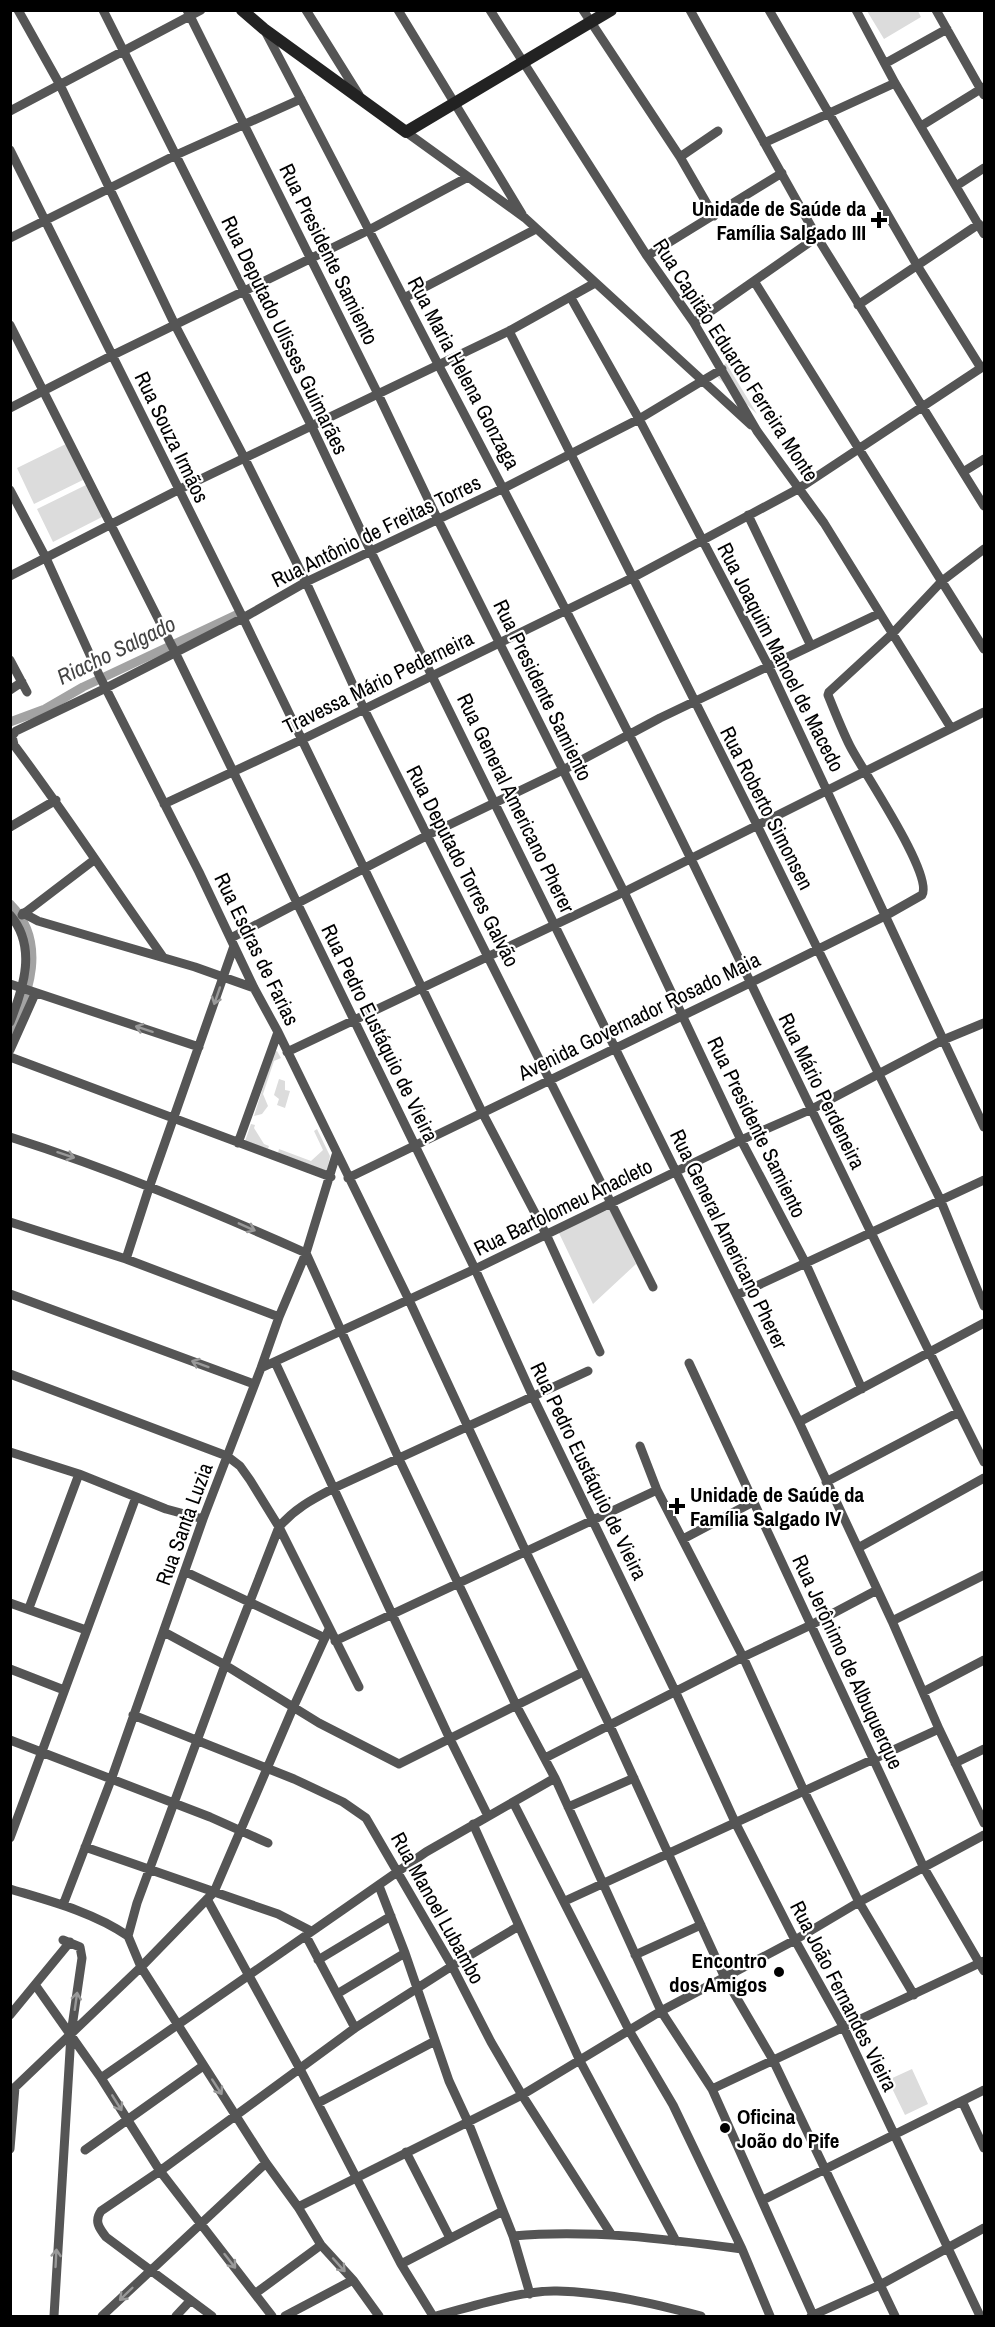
<svg xmlns="http://www.w3.org/2000/svg" width="995" height="2327" viewBox="0 0 995 2327" font-family="'Archivo Narrow',sans-serif">
<style>
.green{fill:#dcdcdc}
.lines{fill:none;stroke-linecap:round;stroke-linejoin:round}
.canal{stroke:#a3a3a3;stroke-width:9}
.street{stroke:#555;stroke-width:9}
.secondary{stroke:#222;stroke-width:12}
.oneway{stroke:#999}
.poi-dot{fill:#000;stroke:#fff;stroke-width:2}
.labels{text-anchor:middle;dominant-baseline:central;stroke-width:4.5;stroke-linejoin:round;paint-order:stroke}
.poi-label{font-size:21px;font-weight:bold;fill:#000;stroke:#fff;text-anchor:end}
.street-label{font-size:21px;fill:#000;stroke:#fff}
.water-label{font-size:22px;font-style:italic;fill:#444;stroke:#fff}
</style>
<rect width="100%" height="100%" fill="#fff"/>
<path class="green" d="M 867,11 L 918,11 L 921,17 L 884,39 Z
M 726,363 L 757,414 L 715,375 Z
M 72,441 L 89,477 L 34,504 L 17,468 Z
M 88,484 L 104,516 L 53,542 L 37,509 Z
M 277,1051 L 281,1058 L 274,1061 L 263,1094 L 268,1106 L 262,1114 L 254,1116 L 274,1052 Z
M 279,1079 L 285,1081 L 285,1090 L 290,1091 L 285,1108 L 277,1105 L 279,1099 L 274,1095 Z
M 251,1124 L 255,1125 L 254,1128 L 264,1144 L 269,1146 L 268,1149 L 245,1141 Z
M 317,1129 L 330,1156 L 327,1171 L 278,1153 L 279,1149 L 311,1161 L 323,1150 L 314,1131 Z
M 610,1209 L 636,1264 L 593,1304 L 558,1231 Z
M 912,2069 L 928,2104 L 905,2115 L 888,2080 Z"/>
<g class="lines">
<path class="canal" d="M 10,722 L 45,709 L 83,687 L 238,614
M 10,904 C 48,942 29,993 10,1036"/>
<path class="street" d="M 18,10 L 60,85 L 175,325 L 245,459 L 306,582 L 364,709 L 653,1287
M 103,10 L 312,427 L 371,552 L 799,1422 L 892,1621 L 939,1729 L 984,1823
M 187,10 L 378,394 L 438,520 L 624,892 L 741,1140 L 805,1262 L 862,1389
M 306,10 L 359,95
M 398,10 L 522,214
M 490,10 L 647,256 L 694,323 L 757,431 L 824,523 L 951,728
M 583,10 L 680,157 L 714,216
M 690,10 L 817,237 L 984,506
M 769,10 L 918,267 L 981,368
M 856,10 L 895,83 L 984,234
M 936,10 L 984,95
M 265,31 C 324,142 381,254 439,366 C 525,530 611,695 692,861 C 789,1062 884,1263 984,1462
M 886,63 L 947,29
M 10,111 L 201,10
M 921,126 L 984,87
M 406,132 L 525,218 L 751,425
M 764,143 L 895,83
M 10,150 L 243,618 L 482,1112 L 546,1234 L 600,1352
M 680,157 L 718,131
M 956,186 L 984,168
M 10,238 L 176,155 L 301,99
M 647,256 L 782,173
M 754,281 L 984,649
M 404,298 L 536,229
M 571,298 L 639,419 L 769,667 L 984,1127
M 858,305 L 979,224
M 694,323 L 817,237
M 10,325 L 175,652 L 354,1020 L 475,1269 L 533,1397 L 676,1693 L 735,1822 L 795,1940 L 844,2028 L 980,2316
M 509,331 L 757,825 L 940,1199 L 984,1306
M 10,408 L 111,356 L 369,230 L 468,177
M 963,472 L 984,459
M 10,490 L 46,558 L 100,677 L 199,872 L 254,988 L 278,1032 L 409,1300 L 526,1552 L 610,1726 L 725,1978 L 773,2060 L 895,2316
M 748,515 L 811,646
M 10,576 L 178,490 L 509,331 L 595,283
M 10,660 L 27,692
M 10,690 L 22,682
M 164,804 L 301,740 L 632,578 L 798,489 L 984,366
M 10,827 L 56,800
M 23,913 L 38,921 L 195,967 L 254,988
M 10,915 C 37,946 24,987 10,1022
M 22,915 L 94,860
M 231,938 L 428,835 L 563,770 L 660,718 L 878,614
M 163,957 C 113,887 66,814 14,745 L 12,736 L 16,731 L 106,688 L 243,618 L 306,582 L 504,488 L 639,419 L 722,369
M 10,984 L 199,1047
M 10,1050 L 35,994
M 287,1052 L 624,892 L 984,712
M 10,1057 L 331,1177
M 10,1137 C 111,1169 209,1210 306,1253 L 399,1459 L 516,1705 L 555,1778 L 661,2011 L 712,2089 L 813,2315
M 238,1143 L 278,1032
M 348,1178 L 750,983 L 885,916 L 922,895 C 934,875 862,770 850,746 C 842,730 835,712 828,695 L 829,692 L 892,634 L 942,581 L 984,549
M 10,1222 L 126,1259 L 279,1317
M 126,1259 L 149,1188 L 234,946
M 10,1294 L 254,1384
M 737,1295 L 984,1180
M 275,1362 L 449,1737 L 488,1816
M 689,1363 L 924,1868 L 984,1971
M 261,1368 L 475,1269 L 741,1140 L 812,1109 L 943,1040 L 984,1023
M 10,1374 L 227,1456 L 240,1466 L 250,1480 L 279,1527 L 359,1687
M 799,1422 L 984,1323
M 640,1446 L 657,1490 L 743,1657 L 804,1791 L 859,1902 L 914,1995
M 10,1452 L 79,1474 L 166,1509 L 203,1519
M 826,1482 L 959,1412
M 683,1539 L 753,1502
M 858,1548 L 984,1478
M 186,1572 L 325,1638
M 10,1603 L 86,1630
M 29,1608 L 79,1474
M 892,1621 L 984,1575
M 164,1632 L 225,1665 L 319,1723 L 399,1764 L 583,1672
M 335,1641 L 657,1490
M 10,1669 L 64,1690
M 923,1692 L 984,1660
M 133,1715 L 294,1779 L 343,1802 L 366,1818 L 452,1966 L 491,2042 L 522,2095 L 611,2234
M 10,1740 L 210,1817 L 268,1843
M 545,1758 L 743,1657 L 811,1625 L 877,1590
M 955,1763 L 984,1749
M 513,1802 L 630,2032 L 673,2105 L 742,2249 L 770,2316
M 568,1807 L 634,1778
M 473,1824 L 580,2061 L 676,2241
M 10,1838 L 136,1497
M 85,1847 L 278,1914 L 311,1931
M 379,1886 L 405,1953 L 449,2081 L 468,2122 L 513,2236 L 530,2294
M 10,1889 C 50,1901 93,1912 128,1936
M 207,1899 L 300,2069 L 401,2264 L 433,2316
M 565,1901 L 939,1729
M 63,1905 L 111,1780 L 203,1519 L 261,1368 L 279,1317 L 306,1253 L 336,1155
M 306,1936 L 355,2028
M 635,1955 L 701,1925
M 318,1960 L 391,1916
M 36,1986 L 101,2078 L 160,2171 L 272,2316
M 337,1994 L 405,1953
M 10,2015 L 70,1942
M 101,2078 L 426,1852 L 555,1778
M 712,2089 L 984,1961
M 10,2092 L 141,1967 L 214,1892 L 293,1708 L 329,1629
M 962,2101 L 984,2148
M 318,2103 L 435,2041
M 10,2149 L 15,2087
M 85,2150 L 203,2066
M 406,2152 L 450,2238
M 763,2200 L 984,2090
M 298,2207 L 522,2095 L 661,2011 L 795,1940 L 859,1902 L 984,1835
M 513,2236 C 590,2229 666,2239 742,2249
M 401,2264 L 503,2211
M 256,2293 L 321,2245
M 54,2316 L 71,2034 L 82,1958 L 80,1947 L 63,1940
M 102,2316 L 266,2163
M 176,2316 L 190,2301
M 212,2316 L 106,2237 C 99,2228 94,2221 101,2211 L 160,2171 L 355,2028 L 452,1966 L 519,1926
M 285,2316 L 353,2280
M 379,2316 L 353,2280 L 321,2245 L 298,2207 L 266,2163 L 141,1967 L 128,1936 L 137,1903 L 225,1665 L 279,1527 C 295,1508 313,1499 334,1488 L 588,1371
M 436,2316 C 471,2307 521,2290 557,2291 C 605,2292 655,2304 701,2316
M 811,2316 L 880,2285 L 984,2228"/>
<path class="secondary" d="M 242,10 L 264,29 L 406,132 L 611,10"/>
</g>
<defs><path id="oneway-shaft" d="M-6 0H5M1.5-3L5.5 0L1.5 3" fill="none" stroke-width="1.6" stroke-linecap="round" stroke-linejoin="round" transform="scale(1.5)"/></defs>
<g class="oneway">
<use href="#oneway-shaft" transform="translate(217 996) rotate(109)"/>
<use href="#oneway-shaft" transform="translate(144 1029) rotate(-162)"/>
<use href="#oneway-shaft" transform="translate(66 1155) rotate(18)"/>
<use href="#oneway-shaft" transform="translate(247 1227) rotate(24)"/>
<use href="#oneway-shaft" transform="translate(200 1364) rotate(-160)"/>
<use href="#oneway-shaft" transform="translate(76 2001) rotate(-82)"/>
<use href="#oneway-shaft" transform="translate(217 2087) rotate(57)"/>
<use href="#oneway-shaft" transform="translate(117 2103) rotate(58)"/>
<use href="#oneway-shaft" transform="translate(56 2258) rotate(-87)"/>
<use href="#oneway-shaft" transform="translate(230 2261) rotate(52)"/>
<use href="#oneway-shaft" transform="translate(339 2265) rotate(48)"/>
<use href="#oneway-shaft" transform="translate(126 2294) rotate(136)"/>
</g>
<g class="poi-dot">
<path d="M876 211h6v6h6v6h-6v6h-6v-6h-6v-6h6z"/>
<path d="M674 1497h6v6h6v6h-6v6h-6v-6h-6v-6h6z"/>
<circle cx="779" cy="1972" r="6"/>
<circle cx="725" cy="2128" r="6"/>
</g>
<g class="labels">
<g class="poi-label">
<text x="866" y="208">Unidade de Saúde da<tspan x="866" dy="24">Família Salgado III</tspan></text>
<text x="690" y="1494" text-anchor="start">Unidade de Saúde da<tspan x="690" dy="24">Família Salgado IV</tspan></text>
<text x="767" y="1960">Encontro<tspan x="767" dy="24">dos Amigos</tspan></text>
<text x="737" y="2116" text-anchor="start">Oficina<tspan x="737" dy="24">João do Pife</tspan></text>
</g>
<g class="street-label">
<text transform="translate(329 254) rotate(64)">Rua Presidente Samiento</text>
<text transform="translate(285 335) rotate(64)">Rua Deputado Ulisses Guimarães</text>
<text transform="translate(736 360) rotate(57)">Rua Capitão Eduardo Ferreira Monte</text>
<text transform="translate(464 373) rotate(62)">Rua Maria Helena Gonzaga</text>
<text transform="translate(172 437) rotate(64)">Rua Souza Irmãos</text>
<text transform="translate(376 531) rotate(-26)">Rua Antônio de Freitas Torres</text>
<text transform="translate(781 657) rotate(63)">Rua Joaquim Manoel de Macedo</text>
<text transform="translate(378 682) rotate(-26)">Travessa Mário Pederneira</text>
<text transform="translate(543 690) rotate(64)">Rua Presidente Samiento</text>
<text transform="translate(516 803) rotate(64)">Rua General Americano Pherer</text>
<text transform="translate(767 808) rotate(63)">Rua Roberto Simonsen</text>
<text transform="translate(463 866) rotate(63)">Rua Deputado Torres Galvão</text>
<text transform="translate(257 949) rotate(64)">Rua Esdras de Farias</text>
<text transform="translate(639 1016) rotate(-26)">Avenida Governador Rosado Maia</text>
<text transform="translate(380 1033) rotate(64)">Rua Pedro Eustáquio de Vieira</text>
<text transform="translate(822 1091) rotate(64)">Rua Mário Perdeneira</text>
<text transform="translate(757 1127) rotate(64)">Rua Presidente Samiento</text>
<text transform="translate(563 1207) rotate(-26)">Rua Bartolomeu Anacleto</text>
<text transform="translate(729 1239) rotate(64)">Rua General Americano Pherer</text>
<text transform="translate(589 1471) rotate(64)">Rua Pedro Eustáquio de Vieira</text>
<text transform="translate(184 1524) rotate(-70)">Rua Santa Luzia</text>
<text transform="translate(848 1662) rotate(65)">Rua Jerônimo de Albuquerque</text>
<text transform="translate(438 1908) rotate(61)">Rua Manoel Lubambo</text>
<text transform="translate(844 1996) rotate(63)">Rua João Fernandes Vieira</text>
</g>
<g class="water-label">
<text transform="translate(116 650) rotate(-26)">Riacho Salgado</text>
</g>
</g>
<rect width="995" height="2327" fill="none" stroke="#000000" stroke-width="24"/>
</svg>
